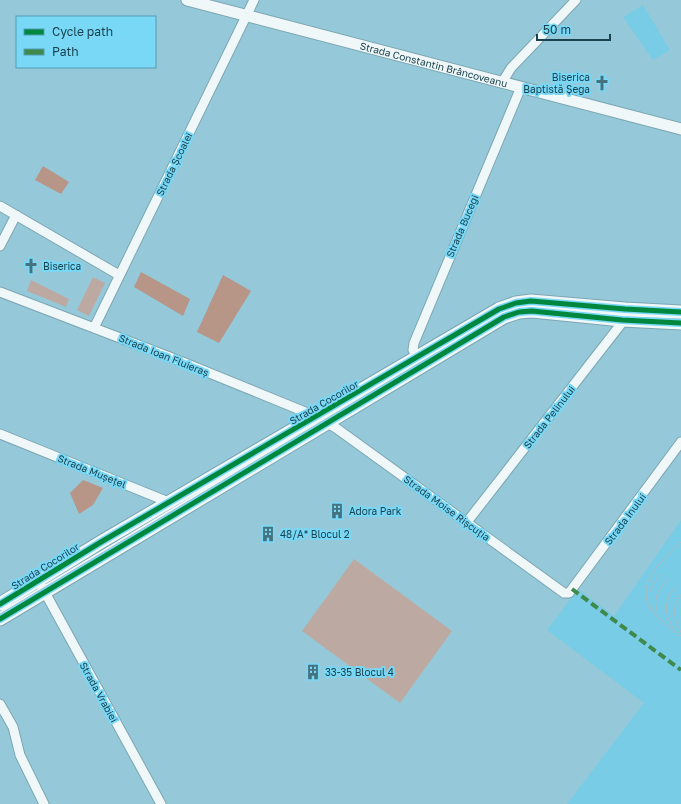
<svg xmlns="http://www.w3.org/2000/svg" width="681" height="804" viewBox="0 0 681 804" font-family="'Golos Text',sans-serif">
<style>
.built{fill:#78cce5}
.green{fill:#bcaaa2}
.forest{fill:#b79587}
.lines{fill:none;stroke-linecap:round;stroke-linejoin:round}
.minor-casing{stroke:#7ca6b2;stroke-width:11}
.tertiary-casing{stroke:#7ca6b2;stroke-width:13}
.secondary-casing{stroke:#7ca6b2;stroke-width:15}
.minor{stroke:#eff7f9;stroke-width:9}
.tertiary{stroke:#eff7f9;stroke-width:11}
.secondary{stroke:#eff7f9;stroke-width:13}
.tram{stroke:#adbbbf;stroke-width:1}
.quiet{stroke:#3f8a4a;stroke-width:4;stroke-dasharray:8 4;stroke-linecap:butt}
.cycleway-casing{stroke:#78d8f6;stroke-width:8}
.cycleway{stroke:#00873e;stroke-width:5}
.labels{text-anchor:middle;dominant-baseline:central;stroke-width:4;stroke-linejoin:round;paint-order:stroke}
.street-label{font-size:10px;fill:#1a434f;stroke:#78d8f6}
.poi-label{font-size:10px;fill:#1a434f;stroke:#78d8f6;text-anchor:start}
</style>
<rect width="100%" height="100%" fill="#95c9d9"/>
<path class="built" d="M 643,5 L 670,50 L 653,60 L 623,17 Z
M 681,520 L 681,804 L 567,804 L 644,703 L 547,630 L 578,589 L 614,616 Z"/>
<path class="green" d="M 93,277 L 105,283 L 89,316 L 77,310 Z
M 31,280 L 69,299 L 66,307 L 27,291 Z
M 354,559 L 452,631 L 400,703 L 302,631 Z"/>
<path class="forest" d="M 43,166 L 69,182 L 61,194 L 35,180 Z
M 141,272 L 190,299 L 183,316 L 134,287 Z
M 223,275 L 251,291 L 219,343 L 197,332 Z
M 83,480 L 103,488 L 93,505 L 79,514 L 70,493 Z"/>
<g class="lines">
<defs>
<path id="minor" d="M 503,81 L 511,68 L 576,0
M 0,206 L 119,275
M 0,246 L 16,215
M 0,292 L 180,361 L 315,416 L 336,428 L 564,593 L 569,593 L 572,589 L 681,442
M 94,328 L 254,0
M 420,362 L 413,350 L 414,343 L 521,87
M 0,434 L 171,503
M 467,522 L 621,324 L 623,316
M 42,587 L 161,804
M 0,704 L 13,727 L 20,755 L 44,804"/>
<g id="tertiary">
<path id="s1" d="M 187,0 L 681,129"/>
</g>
<path id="secondary" d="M 0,604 L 101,542 L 499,309 L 516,303 L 531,301 L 625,309 L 681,312
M 0,619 L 504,317 L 519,312 L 532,311 L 622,320 L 681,323"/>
</defs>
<use href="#minor" class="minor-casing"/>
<use href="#tertiary" class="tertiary-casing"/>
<use href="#secondary" class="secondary-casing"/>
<use href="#minor" class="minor"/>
<use href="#tertiary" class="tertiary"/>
<use href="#secondary" class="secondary"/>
<path class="tram" d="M 650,592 L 654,583 L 662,574
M 681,595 C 671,606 674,620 681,632
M 650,606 L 657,617 L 681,636
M 651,610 C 634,582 663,560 681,542
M 658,613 C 652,600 658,589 668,579
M 0,614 L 421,362 L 507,313 L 530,308 L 623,317 L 681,319
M 674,628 C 663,615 664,599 676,587"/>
<path class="quiet" d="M 572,589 L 681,670"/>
<defs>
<path id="cycleway" d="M 0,604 L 101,542 L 499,309 L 516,303 L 531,301 L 625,309 L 681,312
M 0,619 L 504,317 L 519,312 L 532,311 L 622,320 L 681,323"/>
</defs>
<use href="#cycleway" class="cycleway-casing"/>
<use href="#cycleway" class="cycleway"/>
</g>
<defs>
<symbol id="church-bare" viewBox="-9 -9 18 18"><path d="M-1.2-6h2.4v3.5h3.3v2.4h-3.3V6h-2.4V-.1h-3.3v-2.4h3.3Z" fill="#45727f" stroke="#78d8f6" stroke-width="2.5" paint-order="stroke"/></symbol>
<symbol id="building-bare" viewBox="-9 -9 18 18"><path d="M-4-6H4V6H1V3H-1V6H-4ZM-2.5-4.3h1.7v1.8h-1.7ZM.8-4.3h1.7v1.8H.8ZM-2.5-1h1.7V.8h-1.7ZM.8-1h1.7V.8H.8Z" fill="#45727f" stroke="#78d8f6" stroke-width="2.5" paint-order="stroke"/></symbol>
</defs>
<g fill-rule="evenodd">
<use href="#church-bare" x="591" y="72" width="22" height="22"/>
<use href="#church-bare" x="20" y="255" width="22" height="22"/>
<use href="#building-bare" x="326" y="500" width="22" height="22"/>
<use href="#building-bare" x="257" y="523" width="22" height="22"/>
<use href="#building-bare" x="302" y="661" width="22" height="22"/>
</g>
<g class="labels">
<g class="street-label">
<text stroke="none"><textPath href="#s1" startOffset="255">Strada Constantin Brâncoveanu</textPath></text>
<text transform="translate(174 164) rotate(-64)">Strada Școalei</text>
<text transform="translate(462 226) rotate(-67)">Strada Bucegi</text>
<text transform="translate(164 355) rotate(22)">Strada Ioan Fluieraș</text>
<text transform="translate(324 402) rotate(-30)">Strada Cocorilor</text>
<text transform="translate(549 417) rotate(-52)">Strada Pelinului</text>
<text transform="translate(92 471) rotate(22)">Strada Mușețel</text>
<text transform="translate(447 508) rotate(36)">Strada Moise Rișcuția</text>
<text transform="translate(625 519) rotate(-53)">Strada Inului</text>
<text transform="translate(45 566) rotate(-32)">Strada Cocorilor</text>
<text transform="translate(99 692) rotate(61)">Strada Vrabiei</text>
</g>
<g class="poi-label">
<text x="590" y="77" text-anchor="end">Biserica<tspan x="590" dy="12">Baptistă Șega</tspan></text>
<text x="43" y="266">Biserica</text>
<text x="349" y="511">Adora Park</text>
<text x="280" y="534">48/A* Blocul 2</text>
<text x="325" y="672">33-35 Blocul 4</text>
</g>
</g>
<rect x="16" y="16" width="140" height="52" fill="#78d8f6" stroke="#529cb3"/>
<rect x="24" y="29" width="20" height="6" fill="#00873e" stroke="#529cb3"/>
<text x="52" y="36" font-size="12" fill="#1a434f">Cycle path</text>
<rect x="24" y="49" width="20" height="6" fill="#3f8a4a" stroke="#529cb3"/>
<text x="52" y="56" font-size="12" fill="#1a434f">Path</text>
<path d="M537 34v6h73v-6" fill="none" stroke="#1a434f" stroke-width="2"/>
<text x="543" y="34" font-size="12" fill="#1a434f" stroke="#78d8f6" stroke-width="3" paint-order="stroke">50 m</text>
</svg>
